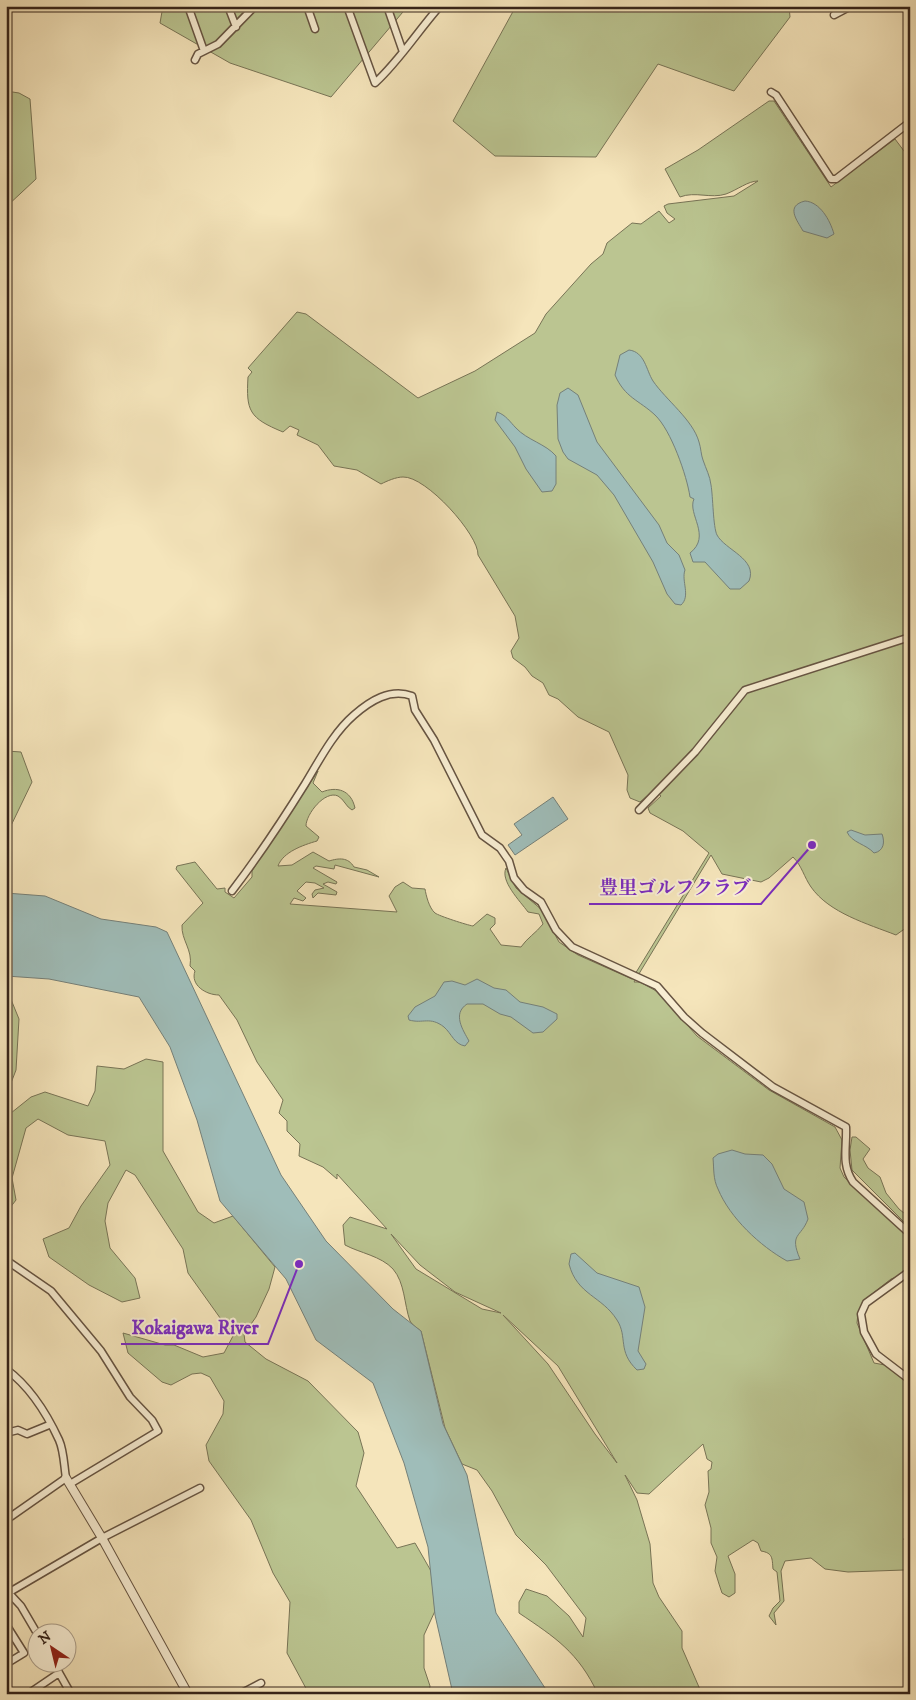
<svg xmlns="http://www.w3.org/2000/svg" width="916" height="1700" viewBox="0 0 916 1700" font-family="'IM FELL DW Pica','Noto Serif JP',serif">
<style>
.green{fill:#bbc591;stroke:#787456;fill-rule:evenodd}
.water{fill:#9fbdb9;stroke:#758079}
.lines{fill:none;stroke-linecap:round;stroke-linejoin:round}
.minor-casing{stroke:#665442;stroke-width:9}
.tertiary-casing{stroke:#665442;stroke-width:10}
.minor{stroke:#f8eed3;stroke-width:6}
.tertiary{stroke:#f8eed3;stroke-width:8}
.leader{fill:none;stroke:#7b2cbf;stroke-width:2}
.callout-dot{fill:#7b2cbf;stroke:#f8eed3;stroke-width:2}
.callout-label{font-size:19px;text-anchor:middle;font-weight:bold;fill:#7b2cbf;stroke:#f8eed3;stroke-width:4;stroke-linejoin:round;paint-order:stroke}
</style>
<rect width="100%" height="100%" fill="#f5e5bb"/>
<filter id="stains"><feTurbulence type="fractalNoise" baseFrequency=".004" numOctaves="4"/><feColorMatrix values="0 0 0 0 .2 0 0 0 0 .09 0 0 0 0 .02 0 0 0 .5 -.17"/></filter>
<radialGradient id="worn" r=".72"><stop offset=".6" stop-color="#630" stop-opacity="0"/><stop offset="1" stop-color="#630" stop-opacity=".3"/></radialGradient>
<path class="green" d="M 163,6 L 408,6 L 331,97 L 230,63 L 160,23 Z
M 516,6 L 789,6 L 790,17 L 734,91 L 658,64 L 596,157 L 495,156 L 453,121 Z
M 6,91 L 19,93 L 30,99 L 36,179 L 6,207 Z
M 769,101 L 774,101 L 831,187 L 895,139 L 910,159 L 910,925 L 896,935 C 868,924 829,913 811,887 C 804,877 802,866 793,857 L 769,878 L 761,882 L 722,874 L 711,855 L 634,982 L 640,982 L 658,992 L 697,1036 L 769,1090 L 835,1127 L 842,1140 L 840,1168 L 844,1177 L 903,1231 L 910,1241 L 910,1263 L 899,1276 L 891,1279 L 863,1301 L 858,1313 L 857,1323 L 874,1363 L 885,1365 L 910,1385 L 910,1538 L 903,1539 L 910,1544 L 910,1565 L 904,1570 L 848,1572 L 825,1569 L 811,1558 L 785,1561 L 781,1571 L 784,1601 L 774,1613 L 776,1625 L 769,1616 L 773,1608 L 780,1601 L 777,1572 L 773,1569 C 772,1558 773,1553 761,1551 L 758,1543 L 753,1540 L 728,1556 L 735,1574 L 735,1593 L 729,1597 L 722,1593 L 719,1584 L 715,1571 L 717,1557 L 711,1543 L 711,1528 L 705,1505 L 709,1492 L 708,1471 L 711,1469 L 712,1462 L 707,1459 L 703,1444 L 649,1494 L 637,1493 L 625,1475 L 637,1500 L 650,1544 L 653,1583 L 659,1597 L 682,1631 L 682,1648 L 702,1694 L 598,1694 C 578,1652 556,1638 519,1613 L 519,1602 L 526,1589 L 547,1596 L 569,1616 L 583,1637 L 586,1618 L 546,1565 L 516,1535 L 492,1491 L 477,1470 L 462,1464 L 445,1428 L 421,1331 C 417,1328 412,1325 410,1321 C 404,1304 405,1283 393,1269 C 381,1256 360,1253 345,1245 L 343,1225 L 350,1217 L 387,1229 L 337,1174 L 337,1179 L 323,1167 L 299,1156 L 300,1144 L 287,1131 L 287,1121 L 279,1113 L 283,1100 L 257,1062 L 237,1020 L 219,995 C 206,995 190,985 195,971 L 190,966 C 193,950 181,940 182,925 L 203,903 L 176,869 L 177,866 L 195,862 L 217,889 L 225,888 L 225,892 L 234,898 L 252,877 L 252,871 L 318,771 L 313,783 L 322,792 C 337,786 351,790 355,808 L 352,810 C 346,807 344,799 338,796 C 325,790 306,814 306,826 L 319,837 L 317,841 C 303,845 283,852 278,866 L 292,865 L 313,852 L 329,861 C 339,858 348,857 354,867 L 367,870 L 379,877 L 335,865 L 334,869 L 316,866 L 313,868 L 337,882 L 336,884 L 328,882 L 323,884 L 337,892 L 336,895 L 318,893 L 313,898 L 312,894 L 315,890 L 324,888 L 315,883 L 306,882 L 297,891 L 306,898 L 303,901 L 294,898 L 290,904 L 397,912 L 389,896 L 395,887 L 403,882 L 412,888 L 425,889 C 426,895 429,908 435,913 C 439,916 467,925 473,926 L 487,914 L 495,918 L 495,924 L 490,929 L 501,945 L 521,947 C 527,938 536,933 543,924 L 539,914 L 528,912 C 520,901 500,881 506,868 L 516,888 L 542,910 L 559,942 L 578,955 L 632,979 L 709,853 L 683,831 L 650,813 L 648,808 L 661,796 L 654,790 L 640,802 L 630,798 L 627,790 L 628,775 L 609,732 L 578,717 L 558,699 L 549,695 L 543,683 L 532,676 L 525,667 L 513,658 L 511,651 L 519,638 L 515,616 L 478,555 C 479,535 426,476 403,477 C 396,477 387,481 381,484 L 357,470 L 334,466 L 318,445 L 297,435 L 299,430 L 290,426 L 283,432 C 249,418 246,411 248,377 L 252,372 L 248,368 L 297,312 L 306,314 L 418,398 L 475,371 L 535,333 L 546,314 L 591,264 L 603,254 L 607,243 L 632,223 L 641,224 L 659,211 L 669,223 L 675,219 L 667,213 L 664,206 L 668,204 L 734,196 L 758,181 C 748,181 737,190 726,194 C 711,199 695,191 680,197 L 665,169 L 698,150 ZM 391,1234 L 420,1265 L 455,1292 L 501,1313 L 482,1309 L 416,1269 ZM 503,1315 L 558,1366 L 617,1463 L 595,1434 L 548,1364 Z
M 7,751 L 21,752 L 32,782 L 6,836 Z
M 6,995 L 10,997 L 19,1019 L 16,1070 L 11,1083 L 6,1081 Z
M 146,1059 L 163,1062 L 163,1151 L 198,1212 L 214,1223 L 233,1216 L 275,1267 L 269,1289 L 256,1317 L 244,1334 L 245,1342 L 266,1359 L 308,1381 L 358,1432 L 364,1453 L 356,1486 L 397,1548 L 415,1543 L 431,1571 L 435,1611 L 424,1635 L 424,1668 L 430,1686 L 429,1694 L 309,1694 L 287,1653 L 290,1602 L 273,1573 L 251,1520 L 209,1461 L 206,1445 L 223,1414 L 224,1401 L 210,1377 L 201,1373 L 192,1374 L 171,1385 L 162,1382 L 128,1353 L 123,1333 L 165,1345 L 174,1345 L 203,1357 L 224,1353 L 233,1336 L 188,1273 L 183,1249 L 135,1175 L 126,1170 L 108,1203 L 105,1221 L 110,1248 L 135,1278 L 140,1298 L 122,1302 L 89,1285 L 49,1257 L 43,1239 L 69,1228 L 81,1206 L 110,1165 L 105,1141 L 68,1135 L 38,1119 L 26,1128 L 12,1178 L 16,1200 L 6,1213 L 6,1117 L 31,1097 L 45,1092 L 88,1106 L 95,1091 L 97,1066 L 124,1069 Z
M 852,1137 L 856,1137 L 870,1149 L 863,1159 L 868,1168 L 880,1177 L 886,1193 L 899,1209 L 910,1218 L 910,1228 L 852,1170 L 850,1150 Z"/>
<path class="water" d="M 805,201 C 820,202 830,220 834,234 L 827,238 L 803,231 C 797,220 785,206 805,201 Z
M 629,350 C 645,352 646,370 653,381 C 666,400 693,420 699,442 C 701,448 701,455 703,460 C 706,469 710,476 711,485 C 713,496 713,527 717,535 C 725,550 758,559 749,581 L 740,589 L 730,589 L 705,562 L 693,562 L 690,553 C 712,536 687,514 694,499 L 690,497 C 687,476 671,430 655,415 C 639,400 625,398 615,375 L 620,355 Z
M 568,388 L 578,395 L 597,442 L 659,525 L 667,543 L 679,555 L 685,570 C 681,581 691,596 681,605 L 675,604 L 667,594 L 653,562 L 614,495 L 597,475 L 568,459 L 563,452 L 558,439 L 557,405 L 560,393 Z
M 497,412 C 506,415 510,422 516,428 C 527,440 546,444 556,456 L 556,484 L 552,491 L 542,492 L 526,469 L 515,447 L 495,420 Z
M 553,797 L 568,819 L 515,855 L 508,845 L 522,835 L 514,824 Z
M 851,830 L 865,835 L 882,834 C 885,842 884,851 874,853 C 866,844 852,843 847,832 Z
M 6,893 L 45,896 L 101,919 L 156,927 L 167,932 L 281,1175 L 326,1241 L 393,1309 L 421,1331 L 443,1424 L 467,1475 L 496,1613 L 545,1688 L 552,1694 L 453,1694 L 435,1615 L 428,1547 L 404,1463 L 373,1383 L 316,1340 L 286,1279 L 220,1201 L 197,1120 L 170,1047 L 139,997 L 49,979 L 6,976 Z
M 477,979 L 494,988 L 506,990 L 520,1002 L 543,1007 L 557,1014 L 557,1019 L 543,1032 L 533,1033 L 511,1017 L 500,1014 L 483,1004 L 467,1004 C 452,1014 463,1030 469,1041 L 465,1046 C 454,1044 452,1034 444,1027 C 430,1016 423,1024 409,1020 L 408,1016 L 415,1007 L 435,996 L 444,982 L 452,981 L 465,985 Z
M 732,1150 L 745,1154 L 763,1155 L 772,1164 L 784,1189 L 804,1202 L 808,1219 C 801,1238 789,1233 800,1259 L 787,1261 C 760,1246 730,1218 718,1189 C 713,1179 714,1169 713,1158 L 718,1154 Z
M 575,1253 L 597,1273 L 639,1287 L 645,1307 L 638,1351 L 646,1364 L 644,1369 L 637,1370 C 617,1351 628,1337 617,1320 C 602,1296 577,1295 569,1264 L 571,1254 Z"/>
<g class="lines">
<defs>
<path id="minor" d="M 188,6 L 204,51
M 228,6 L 236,27
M 307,6 L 315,29
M 347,6 L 375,83 C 400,60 417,32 440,6
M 387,6 L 403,52
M 834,15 L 851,6
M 195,60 L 198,54 L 218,44 L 255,6
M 771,92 L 776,95 L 831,179 L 836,179 L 910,122
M 639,810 L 695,752 L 745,690 L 910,637
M 232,891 C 258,857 282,821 305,784 C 319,761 333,733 354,715 C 370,701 390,688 412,696 L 415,710 L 434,740 L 482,835 L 500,848 L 509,861 L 514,878 L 524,890 L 541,902 L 556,930 L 572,947 L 657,986 L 684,1017 L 702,1033 L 773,1087 L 846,1127 C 847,1148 841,1164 853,1182 L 910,1234
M 6,1260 L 51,1291 L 101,1351 L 130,1397 L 152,1420 L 158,1431 L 70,1484
M 910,1271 L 866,1303 L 861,1314 L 864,1332 L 876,1354 L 910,1380
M 6,1369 C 29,1386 47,1414 59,1440 C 64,1451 64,1466 66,1478 L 6,1520
M 6,1433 L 18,1430 L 27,1434 L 49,1425
M 7,1591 L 21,1606 L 38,1635
M 8,1593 L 102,1538 L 200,1488
M 53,1662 L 71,1694
M 6,1664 L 24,1653 L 7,1626
M 28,1694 L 59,1673
M 240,1694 L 261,1683"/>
<path id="tertiary" d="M 66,1478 L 102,1538 L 188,1694"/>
</defs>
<use href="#minor" class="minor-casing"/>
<use href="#tertiary" class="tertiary-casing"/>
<use href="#minor" class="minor"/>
<use href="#tertiary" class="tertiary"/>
</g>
<path class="leader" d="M812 845L761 904H589M299 1264L268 1344H121"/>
<g class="callout-dot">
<circle cx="812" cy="845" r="5"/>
<circle cx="299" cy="1264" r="5"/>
</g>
<g class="callout-label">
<text x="675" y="894">豊里ゴルフクラブ</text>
<text x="195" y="1334">Kokaigawa River</text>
</g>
<rect width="916" height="1700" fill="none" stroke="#f5e5bb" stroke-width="25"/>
<rect x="8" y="8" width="901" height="1685" fill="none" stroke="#36241a" stroke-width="2.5"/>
<rect x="12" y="12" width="891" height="1675" fill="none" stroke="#36241a"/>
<g transform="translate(52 1648) rotate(325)"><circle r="24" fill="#f8eed3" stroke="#aa9d89"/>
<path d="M0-4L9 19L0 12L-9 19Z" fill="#8f2418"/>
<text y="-8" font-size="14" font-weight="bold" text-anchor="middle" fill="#36241a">N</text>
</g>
<rect width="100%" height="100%" filter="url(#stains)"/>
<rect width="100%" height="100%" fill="url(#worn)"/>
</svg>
